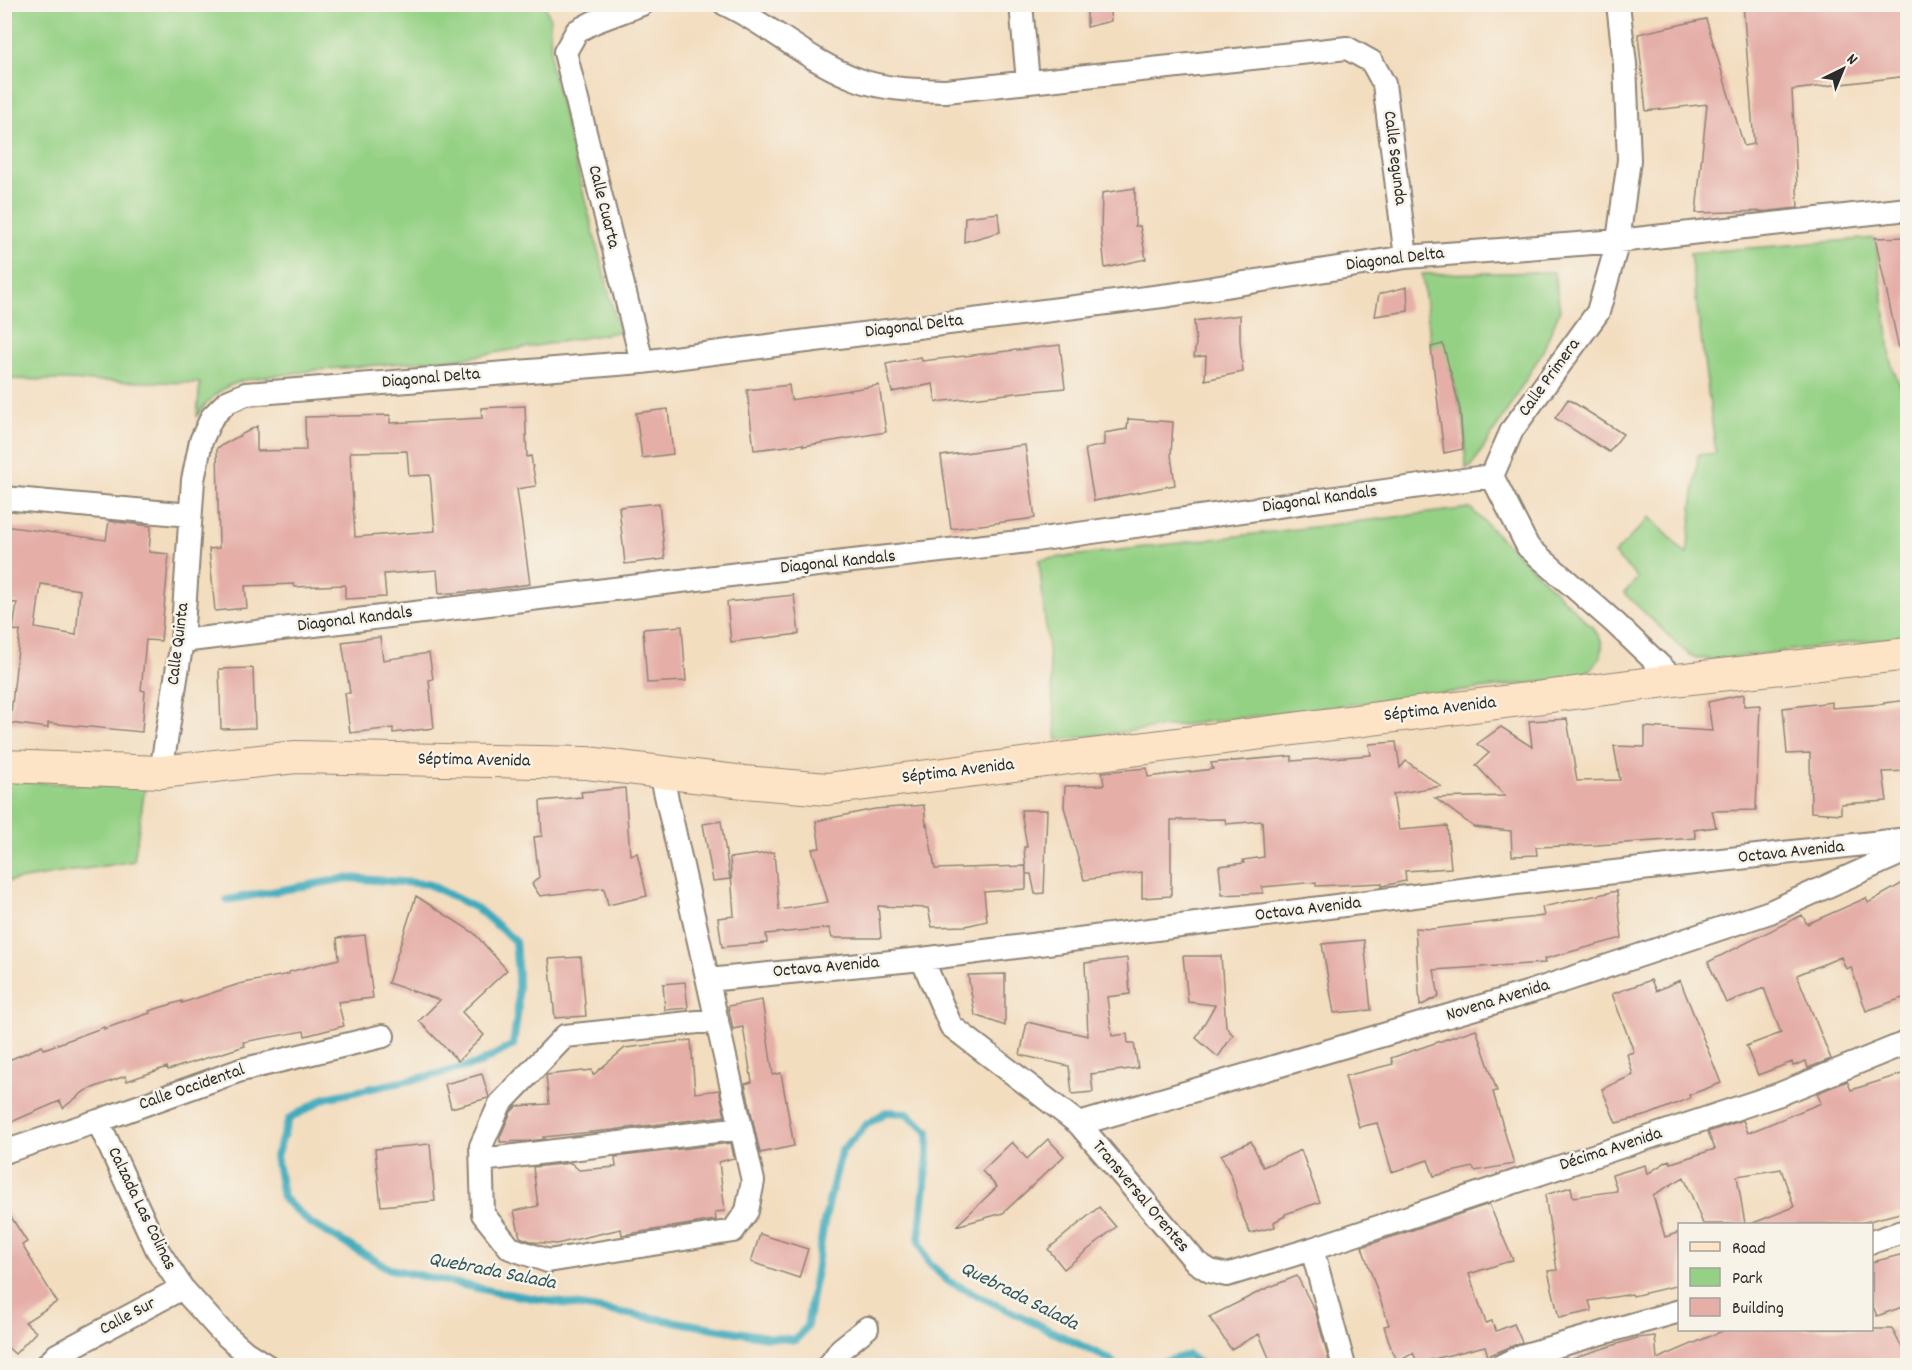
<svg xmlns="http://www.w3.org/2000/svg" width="1912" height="1370" viewBox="0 0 1912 1370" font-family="Dekko,sans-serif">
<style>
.green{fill:#95d185;stroke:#607e58;stroke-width:1.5}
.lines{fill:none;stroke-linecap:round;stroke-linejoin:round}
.stream{stroke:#3daabc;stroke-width:8}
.building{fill:#e5afa8;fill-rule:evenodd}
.street-casing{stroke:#8f8475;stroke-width:26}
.secondary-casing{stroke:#8f8475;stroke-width:34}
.street{stroke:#fff;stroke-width:22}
.secondary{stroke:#fee4c6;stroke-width:32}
.labels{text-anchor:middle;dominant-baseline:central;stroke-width:5;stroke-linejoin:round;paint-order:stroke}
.street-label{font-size:18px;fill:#2b2b2b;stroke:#f7f3e8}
.water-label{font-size:20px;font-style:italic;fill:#31575e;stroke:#f7f3e8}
</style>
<rect width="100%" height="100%" fill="#f7f3e8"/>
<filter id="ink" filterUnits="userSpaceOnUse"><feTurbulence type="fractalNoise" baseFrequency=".0167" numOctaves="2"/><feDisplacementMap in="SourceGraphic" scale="12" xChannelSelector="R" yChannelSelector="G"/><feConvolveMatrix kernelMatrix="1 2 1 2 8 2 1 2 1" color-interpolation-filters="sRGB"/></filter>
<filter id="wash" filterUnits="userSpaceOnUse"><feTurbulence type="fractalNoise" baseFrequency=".008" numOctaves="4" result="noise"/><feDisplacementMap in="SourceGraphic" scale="24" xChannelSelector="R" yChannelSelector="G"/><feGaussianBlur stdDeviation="1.35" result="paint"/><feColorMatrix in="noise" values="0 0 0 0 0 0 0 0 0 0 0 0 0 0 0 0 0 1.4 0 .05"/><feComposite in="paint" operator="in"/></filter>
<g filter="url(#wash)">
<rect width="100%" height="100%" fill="#f3ddbf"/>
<path class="green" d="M 5,4 L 545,5 L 550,19 L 551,67 L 619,332 L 464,358 L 317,370 L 244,380 L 228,386 L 216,394 L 205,405 L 197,416 L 200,383 L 5,379 Z
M 1875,238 L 1892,367 L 1907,401 L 1907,636 L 1713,660 L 1697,658 L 1688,654 L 1624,593 L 1638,578 L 1614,554 L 1650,517 L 1687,555 L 1698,455 L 1716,453 L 1690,253 Z
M 1554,272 L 1560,310 L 1543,351 L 1500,422 L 1471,467 L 1466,469 L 1464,423 L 1451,369 L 1435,374 L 1422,274 Z
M 1470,508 L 1592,627 C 1596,632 1601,638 1602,644 C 1604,662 1587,675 1571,678 L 1057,740 L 1039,560 Z
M 5,781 L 145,787 L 134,861 L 5,882 Z"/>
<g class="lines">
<path class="stream" d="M 227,900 L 348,878 L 428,884 L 478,909 L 515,941 L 518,976 L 518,1009 L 513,1045 L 480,1063 L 430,1076 L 325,1098 L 289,1119 L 276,1156 L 283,1198 L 310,1223 L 390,1269 L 496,1292 L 767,1337 L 796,1340 L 807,1326 L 824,1223 L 841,1152 L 866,1125 L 886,1112 L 906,1113 L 928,1131 L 928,1156 L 919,1241 L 928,1262 L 948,1281 L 1109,1359 L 1116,1366
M 1150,1366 L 1188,1355 L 1203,1366"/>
</g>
<g id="blocks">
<path class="building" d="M 1087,4 L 1109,4 L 1111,21 L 1087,27 Z
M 1743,4 L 1908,4 L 1908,76 L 1792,90 L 1798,208 L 1769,211 L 1696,213 L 1707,104 L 1646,111 L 1638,34 L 1706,19 L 1744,146 L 1754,144 Z
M 1135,188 L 1135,226 L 1140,226 L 1146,259 L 1105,268 L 1101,231 L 1102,193 Z
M 998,213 L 1000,232 L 964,242 L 965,217 Z
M 1908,237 L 1908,348 L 1899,349 L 1875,238 Z
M 1407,287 L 1408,311 L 1375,316 L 1379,294 Z
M 1240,315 L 1240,340 L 1243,372 L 1205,380 L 1206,356 L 1194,357 L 1196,343 L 1194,321 Z
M 1443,344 L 1460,409 L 1463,449 L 1444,453 L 1431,347 Z
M 1060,345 L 1065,388 L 1025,392 L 936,402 L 933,384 L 892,392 L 886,364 L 921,357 L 922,361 Z
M 789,385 L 791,400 L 879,385 L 886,432 L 803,446 L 803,444 L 754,450 L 747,390 Z
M 1568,399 L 1623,434 L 1609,452 L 1555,418 Z
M 525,406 L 527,457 L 531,456 L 536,486 L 517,489 L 530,584 L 478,591 L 439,594 L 437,570 L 384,574 L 386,597 L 345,599 L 345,585 L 295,587 L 294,584 L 245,586 L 247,608 L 215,611 L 209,549 L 219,548 L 217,448 L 257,426 L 257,451 L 306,450 L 305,417 L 390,415 L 390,423 L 482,418 L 481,408 ZM 407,451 L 409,476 L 430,475 L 435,531 L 355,537 L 350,452 Z
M 668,409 L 673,454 L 642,458 L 636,413 Z
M 1128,419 L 1173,422 L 1171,455 L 1175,485 L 1094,501 L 1085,449 L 1104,445 L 1104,433 L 1127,429 Z
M 1025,445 L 1035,518 L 951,529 L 941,456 Z
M 659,503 L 665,559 L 625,564 L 619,507 Z
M 109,521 L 151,526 L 149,552 L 169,554 L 161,641 L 146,640 L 141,690 L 145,691 L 142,732 L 48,723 L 48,728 L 10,723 L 20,631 L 13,630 L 17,603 L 4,602 L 4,526 L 106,540 ZM 41,584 L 80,590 L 76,635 L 35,628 Z
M 794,595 L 799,634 L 731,642 L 727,602 Z
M 682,626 L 686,681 L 647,683 L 643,629 Z
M 380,637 L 383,660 L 429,653 L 433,679 L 429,680 L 434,728 L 393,733 L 393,728 L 350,733 L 345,693 L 350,693 L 342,642 Z
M 253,668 L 255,728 L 221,729 L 219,669 Z
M 1744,694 L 1744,706 L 1760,705 L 1756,810 L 1712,811 L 1716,827 L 1694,830 L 1696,838 L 1597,845 L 1536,847 L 1537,855 L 1512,856 L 1511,831 L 1474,827 L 1435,798 L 1505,796 L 1476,765 L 1489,753 L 1477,744 L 1501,727 L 1532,747 L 1529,721 L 1567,719 L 1577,781 L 1620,780 L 1614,746 L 1645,747 L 1645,727 L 1712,731 L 1708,702 Z
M 1908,700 L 1908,771 L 1883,772 L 1887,801 L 1841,804 L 1841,814 L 1811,812 L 1810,753 L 1787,754 L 1783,708 L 1832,702 L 1832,708 L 1884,704 L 1884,703 Z
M 1396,742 L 1400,768 L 1406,761 L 1441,786 L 1393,794 L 1399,830 L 1447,826 L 1451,868 L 1405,871 L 1406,881 L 1382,886 L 1382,883 L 1316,886 L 1316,882 L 1262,887 L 1263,893 L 1222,895 L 1219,866 L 1244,863 L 1243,860 L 1264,857 L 1262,821 L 1226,824 L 1225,819 L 1171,820 L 1171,896 L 1142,898 L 1142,872 L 1084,880 L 1064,807 L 1065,786 L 1104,785 L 1102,772 L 1147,768 L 1148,777 L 1213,769 L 1211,763 L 1292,756 L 1292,761 L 1371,755 L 1369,744 Z
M 625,788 L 630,855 L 637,853 L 647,896 L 608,905 L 604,888 L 540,896 L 532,884 L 539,877 L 534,837 L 542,836 L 540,801 L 582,797 L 581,792 Z
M 924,805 L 926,825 L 927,824 L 935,869 L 1026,866 L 1026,889 L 984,892 L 987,921 L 966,926 L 932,927 L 928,908 L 878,906 L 881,938 L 832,938 L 829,928 L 766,934 L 767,943 L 722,947 L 718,918 L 734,916 L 730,858 L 774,852 L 779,910 L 828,902 L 812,849 L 820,848 L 816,821 L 875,809 Z
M 1021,810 L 1047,810 L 1044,893 L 1035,894 L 1031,874 L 1026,874 L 1024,847 L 1027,847 Z
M 721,821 L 730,879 L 713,881 L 703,824 Z
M 1908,880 L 1908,996 L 1866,1011 L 1851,967 L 1846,969 L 1841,957 L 1797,975 L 1831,1059 L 1808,1068 L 1806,1061 L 1793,1066 L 1792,1062 L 1758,1075 L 1746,1046 L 1781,1033 L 1764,988 L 1726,1003 L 1708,962 L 1802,915 L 1807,924 L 1866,898 L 1868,903 Z
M 1617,891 L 1622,938 L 1544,959 L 1545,963 L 1434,970 L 1439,996 L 1420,1006 L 1415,928 L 1432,929 L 1544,916 L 1542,907 Z
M 416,896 L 474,933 L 507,970 L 462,1012 L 484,1035 L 458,1061 L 419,1021 L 440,1000 L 388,983 Z
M 365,935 L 373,998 L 338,1002 L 344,1026 L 305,1036 L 304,1031 L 243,1042 L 245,1046 L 168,1070 L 167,1067 L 127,1081 L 125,1076 L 85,1091 L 63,1108 L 60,1101 L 4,1125 L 4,1062 L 42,1046 L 44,1049 L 104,1027 L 104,1029 L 150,1013 L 149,1011 L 182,1001 L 182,1003 L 239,984 L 289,974 L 289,972 L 339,959 L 337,938 Z
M 1364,940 L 1371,1010 L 1334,1013 L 1322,944 Z
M 1183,956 L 1221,956 L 1226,1027 L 1233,1035 L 1218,1057 L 1196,1038 L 1215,1005 L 1188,1002 Z
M 581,957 L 586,1016 L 555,1018 L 549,959 Z
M 1127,958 L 1130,994 L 1107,997 L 1112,1036 L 1127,1034 L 1128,1043 L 1134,1043 L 1138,1068 L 1091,1074 L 1093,1092 L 1072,1094 L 1069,1066 L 1020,1055 L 1027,1022 L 1088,1036 L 1085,963 Z
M 1005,974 L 1005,1026 L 975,1015 L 968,975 Z
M 1651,980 L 1656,991 L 1680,980 L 1721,1083 L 1689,1095 L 1690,1098 L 1648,1115 L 1616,1123 L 1602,1089 L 1633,1075 L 1627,1054 L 1634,1052 L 1612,994 Z
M 685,982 L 688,1008 L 665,1010 L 663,984 Z
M 762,1000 L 773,1075 L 781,1073 L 794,1146 L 760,1153 L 745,1084 L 752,1082 L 743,1027 L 733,1029 L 728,1006 Z
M 1476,1029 L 1497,1091 L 1493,1092 L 1514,1164 L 1475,1171 L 1473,1167 L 1434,1176 L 1428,1160 L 1392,1172 L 1377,1123 L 1359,1127 L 1345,1076 L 1393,1064 L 1391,1058 Z
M 691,1040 L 695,1093 L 719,1090 L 725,1116 L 612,1130 L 543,1137 L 545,1139 L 529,1141 L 500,1142 L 500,1137 L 511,1112 L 517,1106 L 549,1104 L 546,1075 L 592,1070 L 593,1075 L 625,1048 Z
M 1908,1072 L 1908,1211 L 1857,1224 L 1753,1224 L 1753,1223 L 1794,1207 L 1781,1169 L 1737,1176 L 1745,1224 L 1703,1224 L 1684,1177 L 1653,1195 L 1665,1237 L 1680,1232 L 1680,1285 L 1633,1296 L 1632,1294 L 1589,1301 L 1592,1311 L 1559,1318 L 1548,1271 L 1557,1270 L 1545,1195 L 1571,1187 L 1573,1197 L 1617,1191 L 1612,1175 L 1645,1165 L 1647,1174 L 1669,1160 L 1671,1163 L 1715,1149 L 1708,1132 L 1743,1120 L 1748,1133 L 1821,1103 L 1817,1093 L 1847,1081 L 1851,1090 Z
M 482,1074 L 489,1097 L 488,1098 L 451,1108 L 445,1084 Z
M 1048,1139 L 1064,1156 L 1003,1213 L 956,1226 L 997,1187 L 982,1171 L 1012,1142 L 1027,1159 Z
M 1251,1141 L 1263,1167 L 1301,1150 L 1320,1202 L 1285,1214 L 1285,1216 L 1274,1222 L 1275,1227 L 1250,1233 L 1242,1214 L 1232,1178 L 1221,1155 Z
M 731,1143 L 734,1158 L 719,1162 L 725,1211 L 715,1212 L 716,1220 L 622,1235 L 621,1229 L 556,1244 L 533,1242 L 520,1237 L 514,1211 L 538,1206 L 533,1167 L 571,1163 L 579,1170 L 616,1167 L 615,1157 Z
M 430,1144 L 435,1201 L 381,1206 L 375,1149 Z
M 1489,1204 L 1513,1260 L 1469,1274 L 1486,1323 L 1492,1321 L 1496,1331 L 1514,1324 L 1522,1342 L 1488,1356 L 1485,1346 L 1418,1363 L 1413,1353 L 1398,1362 L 1391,1348 L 1384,1326 L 1389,1325 L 1362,1247 Z
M 4,1206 L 27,1242 L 22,1245 L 57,1302 L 25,1322 L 36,1332 L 15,1354 L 4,1344 Z
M 1099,1207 L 1116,1227 L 1064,1269 L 1048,1249 Z
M 760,1234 L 808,1249 L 799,1278 L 751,1262 Z
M 1908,1253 L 1908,1305 L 1877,1316 L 1872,1304 L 1872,1262 Z
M 1297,1276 L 1316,1313 L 1330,1365 L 1272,1365 L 1259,1334 L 1231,1349 L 1209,1317 L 1265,1289 Z
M 1727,1329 L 1892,1329 L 1908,1359 L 1908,1365 L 1562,1365 L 1562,1361 L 1637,1338 L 1655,1336 L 1657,1359 Z"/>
</g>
</g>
<g filter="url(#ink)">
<use href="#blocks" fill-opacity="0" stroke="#8f8475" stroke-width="1.5"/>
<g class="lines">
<defs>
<path id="street" d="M 725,4 C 772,26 810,63 859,80 C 886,90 917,90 946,91 L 1347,48 L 1372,62 L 1384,84 L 1406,257
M 1021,4 L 1028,82
M 1618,4 L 1625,64 L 1629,160 L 1618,241 L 1598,312 L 1512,430 L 1492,476 L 1528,547 L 1615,623 L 1675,680
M 642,362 L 565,52 L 577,31 L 594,22 L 642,4
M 4,498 L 190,515
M 182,641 L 747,573 L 1028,541 L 1492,476
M 161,772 L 182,641 L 193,480 L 201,441 L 212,417 L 227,402 L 246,394 L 642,362 L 1170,295 L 1406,257 L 1618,241 L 1908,209
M 661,773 L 753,1181 L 747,1211 L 733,1231 L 548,1261 L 510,1248 L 483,1214 L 481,1146 L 500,1104 L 565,1036 L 717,1020
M 922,959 L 951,1026 L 1079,1124 L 1196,1262 L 1210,1271 L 1227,1275 L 1312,1249 L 1344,1366
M 708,980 L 922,959 L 1516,883 L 1908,839
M 98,1121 L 157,1249 L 182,1288 L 220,1330 L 245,1352 L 267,1366
M 1079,1124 L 1530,992 L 1770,912 L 1908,850
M 4,1152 L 98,1121 L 241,1070 L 383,1036
M 482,1160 L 741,1128
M 1872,1242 L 1908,1230
M 1312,1249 L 1780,1094 L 1908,1042
M 46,1366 L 57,1355 L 182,1288
M 829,1366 L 841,1349 L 867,1328
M 1501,1366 L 1521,1356 L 1680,1311"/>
<path id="secondary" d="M 4,766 L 161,772 L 296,757 L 587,763 L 744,782 L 827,789 L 1675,680 L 1908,654"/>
</defs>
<use href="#street" class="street-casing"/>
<use href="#secondary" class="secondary-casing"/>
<use href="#street" class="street"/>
<use href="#secondary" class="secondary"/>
</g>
</g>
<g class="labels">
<g class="street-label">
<text transform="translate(1394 158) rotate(83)">Calle Segunda</text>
<text transform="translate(603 207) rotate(76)">Calle Cuarta</text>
<text transform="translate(1395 260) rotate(-7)">Diagonal Delta</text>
<text transform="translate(914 327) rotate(-7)">Diagonal Delta</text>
<text transform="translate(1550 378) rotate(-54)">Calle Primera</text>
<text transform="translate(431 379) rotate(-5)">Diagonal Delta</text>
<text transform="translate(1320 500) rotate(-8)">Diagonal Kandals</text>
<text transform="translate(838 563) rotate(-6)">Diagonal Kandals</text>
<text transform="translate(355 620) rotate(-7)">Diagonal Kandals</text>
<text transform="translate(179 644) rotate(-83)">Calle Quinta</text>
<text transform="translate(1440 710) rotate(-7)">Séptima Avenida</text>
<text transform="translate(474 761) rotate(1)">Séptima Avenida</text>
<text transform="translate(958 772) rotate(-7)">Séptima Avenida</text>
<text transform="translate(1791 853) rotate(-6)">Octava Avenida</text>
<text transform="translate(1308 910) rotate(-7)">Octava Avenida</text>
<text transform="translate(826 968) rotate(-5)">Octava Avenida</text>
<text transform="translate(1498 1001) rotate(-17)">Novena Avenida</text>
<text transform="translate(192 1088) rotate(-19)">Calle Occidental</text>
<text transform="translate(1611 1150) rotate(-18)">Décima Avenida</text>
<text transform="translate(1140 1197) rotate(50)">Transversal Orentes</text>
<text transform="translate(141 1209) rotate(64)">Calzada Las Colinas</text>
<text transform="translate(128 1317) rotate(-28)">Calle Sur</text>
</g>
<g class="water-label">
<text transform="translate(492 1272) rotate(11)">Quebrada Salada</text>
<text transform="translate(1019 1297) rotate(27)">Quebrada Salada</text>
</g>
</g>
<rect width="1912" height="1370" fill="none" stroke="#f7f3e8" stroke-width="24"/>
<rect x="1678" y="1223" width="195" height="108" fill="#f7f3e8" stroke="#a5a39c" stroke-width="1.5"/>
<rect x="1690" y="1242" width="30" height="9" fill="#fee4c6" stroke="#a5a39c" stroke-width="1.5"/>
<text x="1732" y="1253" font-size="18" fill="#2b2b2b">Road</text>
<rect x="1690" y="1268" width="30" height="18" fill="#95d185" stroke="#a5a39c" stroke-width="1.5"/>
<text x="1732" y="1283" font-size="18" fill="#2b2b2b">Park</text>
<rect x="1690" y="1298" width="30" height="18" fill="#e5afa8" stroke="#a5a39c" stroke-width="1.5"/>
<text x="1732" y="1313" font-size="18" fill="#2b2b2b">Building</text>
<g transform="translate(1843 69) rotate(43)" stroke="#f7f3e8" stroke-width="4.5" paint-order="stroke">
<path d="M0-4.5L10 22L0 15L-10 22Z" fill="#2b2b2b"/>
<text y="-9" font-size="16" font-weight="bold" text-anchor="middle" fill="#2b2b2b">N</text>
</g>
</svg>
